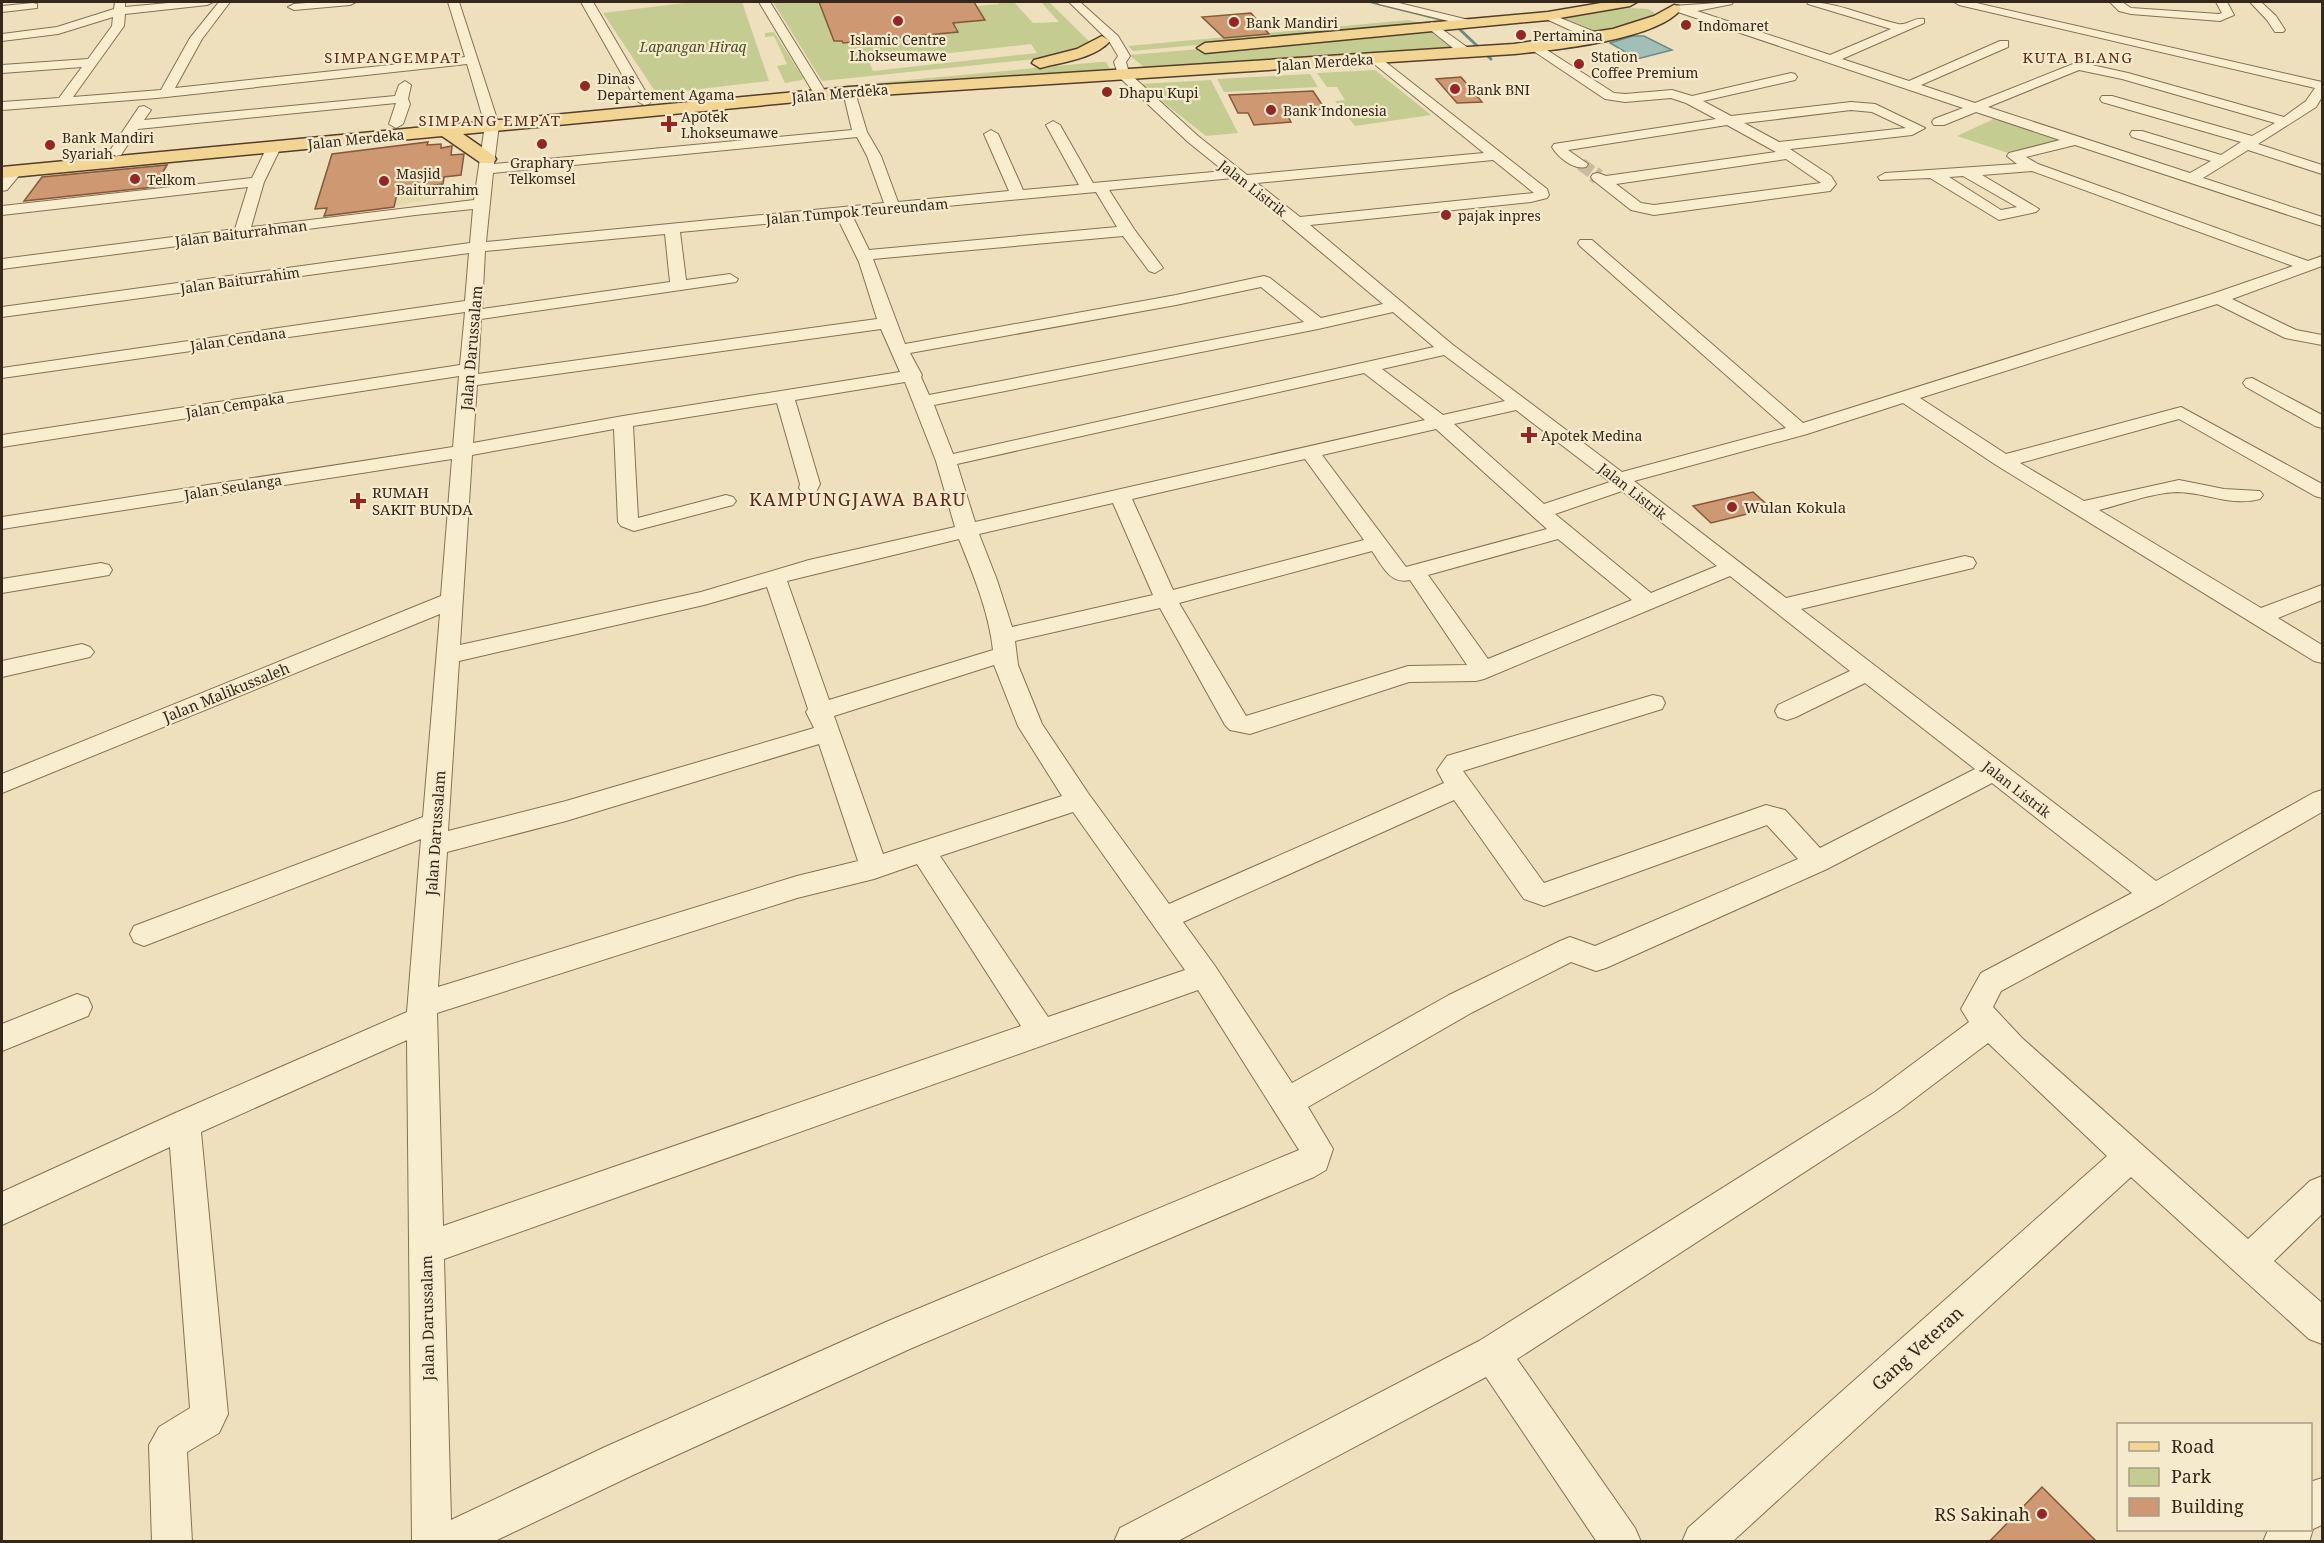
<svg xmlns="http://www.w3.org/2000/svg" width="2324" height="1543" viewBox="0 0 2324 1543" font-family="'Noto Serif',serif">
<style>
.farmland{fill:#e4dbaa}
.green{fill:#c5cc91;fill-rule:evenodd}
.water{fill:#a1bfb6;stroke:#688d84;stroke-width:1.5}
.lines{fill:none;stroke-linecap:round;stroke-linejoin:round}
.stream{stroke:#688d84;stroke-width:3}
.building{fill:#cd9872;stroke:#86593c;stroke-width:1.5}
.minor-tunnel-far1{stroke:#c9bb9d;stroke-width:13;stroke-dasharray:13 6;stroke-linecap:butt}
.minor-tunnel{stroke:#c9bb9d;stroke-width:16;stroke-dasharray:16 8;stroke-linecap:butt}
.minor-casing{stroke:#867056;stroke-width:2}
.major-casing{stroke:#533e2b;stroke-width:3}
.minor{fill:#f9edd0;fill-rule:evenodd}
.major{fill:#f3d593;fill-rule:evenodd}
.poi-dot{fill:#962526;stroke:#f6eacd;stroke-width:2}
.labels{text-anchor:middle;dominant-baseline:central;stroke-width:4.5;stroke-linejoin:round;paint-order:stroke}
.far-poi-label{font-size:14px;fill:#35281b;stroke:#f6eacd;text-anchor:start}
.far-park-label{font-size:14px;font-style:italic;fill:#465221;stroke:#f6eacd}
.far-street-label{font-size:14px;fill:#35281b;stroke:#f6eacd}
.far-quarter-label{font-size:15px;letter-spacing:1.5px;fill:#62291a;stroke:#f6eacd}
.street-label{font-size:15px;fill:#35281b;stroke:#f6eacd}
.poi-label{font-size:15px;fill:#35281b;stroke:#f6eacd;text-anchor:start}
.quarter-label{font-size:18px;letter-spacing:1.5px;fill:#62291a;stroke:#f6eacd}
.near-street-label{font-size:18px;fill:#35281b;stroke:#f6eacd}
.near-poi-label{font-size:18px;fill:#35281b;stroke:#f6eacd;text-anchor:end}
</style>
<rect width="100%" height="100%" fill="#eee0bd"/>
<path class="farmland" d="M 443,185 L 441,197 L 395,206 L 399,190 Z"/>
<path class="green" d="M 692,2 L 742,2 L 769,81 L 657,94 L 603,13 Z
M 773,2 L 819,2 L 834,41 L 842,41 L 844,43 L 957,32 L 953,23 L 985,20 L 977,6 L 999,4 L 998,2 L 1014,2 L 1033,23 L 1059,22 L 1041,2 L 1049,2 L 1091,43 L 1084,48 L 1044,58 L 822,81 ZM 1031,44 L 1037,53 L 873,71 L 869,62 Z
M 1629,8 L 1648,9 L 1655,13 L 1649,18 L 1597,32 L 1562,17 Z
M 1408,20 L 1423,24 L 1133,51 L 1128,46 Z
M 1429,30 L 1455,50 L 1152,69 L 1144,67 L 1129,55 Z
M 774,32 L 803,78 L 802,80 L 785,83 L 777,66 L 787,64 L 774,36 L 765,37 L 765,33 Z
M 1100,62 L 1106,62 L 1110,69 L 843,86 Z
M 1375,70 L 1431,115 L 1355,126 L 1335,101 L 1345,100 L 1337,87 L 1327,87 L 1317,73 Z
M 1310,74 L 1318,87 L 1224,92 L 1217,79 Z
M 1211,80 L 1238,133 L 1206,136 L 1140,84 Z
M 1998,117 L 2065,140 L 2008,153 L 1957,136 Z"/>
<path class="water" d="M 1632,36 L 1644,36 L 1672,50 L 1637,59 L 1610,43 Z"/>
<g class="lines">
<path class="stream" d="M 1372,2 L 1452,22 L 1491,59"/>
</g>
<path class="building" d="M 819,2 L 974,2 L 985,20 L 953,23 L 958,32 L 843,43 L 842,41 L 834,41 Z
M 1251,13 L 1269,34 L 1224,38 L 1202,17 Z
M 1461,77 L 1482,102 L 1457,103 L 1436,79 Z
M 1313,91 L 1325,109 L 1285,111 L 1291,122 L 1254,125 L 1248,113 L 1238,113 L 1229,95 Z
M 428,142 L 427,145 L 441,144 L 441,148 L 452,146 L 451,155 L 464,154 L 461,175 L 444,177 L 443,184 L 398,190 L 394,207 L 324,216 L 327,208 L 315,209 L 332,154 Z
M 167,165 L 154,187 L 24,201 L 42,177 Z
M 1753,492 L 1771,508 L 1711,523 L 1693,506 Z
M 2042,1487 L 2097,1542 L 1989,1542 Z"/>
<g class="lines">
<path class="minor-tunnel-far1" d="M 1581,164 L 1596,175"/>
<path class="minor-tunnel" d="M 1594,174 L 1598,177"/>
<defs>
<path id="minor" d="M 115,2 L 125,2 L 125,7 L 179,2 L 213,2 L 207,5 L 125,14 L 124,26 L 73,97 L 161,90 L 190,38 L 219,2 L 230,2 L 202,39 L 175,88 L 465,57 L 448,2 L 459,2 L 499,125 L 494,164 L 852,130 L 843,92 L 849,88 L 855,92 L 867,132 L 881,156 L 898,202 L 1009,191 L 984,134 L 991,130 L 998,134 L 1023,190 L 1079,185 L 1046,125 L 1053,121 L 1060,125 L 1093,183 L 1224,171 L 1188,142 L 1119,77 L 1114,62 L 1118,56 L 1109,41 L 1069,2 L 1080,2 L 1118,36 L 1130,56 L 1126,62 L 1129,73 L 1198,136 L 1247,175 L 1484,153 L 1368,59 L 1374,55 L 1378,56 L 1547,189 L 1549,195 L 1547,198 L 1531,202 L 1310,225 L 1453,345 L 1622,472 L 1786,428 L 1580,246 L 1578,243 L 1580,240 L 1592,240 L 1803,423 L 2212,294 L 2293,266 L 2032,171 L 1982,175 L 2039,209 L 2036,212 L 1999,220 L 1930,178 L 1880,180 L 1878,177 L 1885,173 L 2017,164 L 2007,156 L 2009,153 L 2060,140 L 1976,112 L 1944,125 L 1934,125 L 1932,122 L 1934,119 L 1963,108 L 1672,10 L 1672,6 L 1733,2 L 1732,4 L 1697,11 L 1830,55 L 1891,29 L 1808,4 L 1807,2 C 1838,2 1867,17 1898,24 C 1907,26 1914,17 1924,19 L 1924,23 L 1842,59 L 1909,81 L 2000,41 L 2008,41 L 2008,47 L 1921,85 L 1975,103 L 2078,62 L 2128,73 L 2284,117 L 2306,101 L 2315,88 L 1959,5 L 1954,2 L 1972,2 L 2322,82 L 2322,97 L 2316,107 L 2258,144 L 2322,165 L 2322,174 L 2248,150 L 2203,178 L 2322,217 L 2322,226 L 2075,145 L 2026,157 L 2038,164 L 2308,261 L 2322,256 L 2322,266 L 2232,299 L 2296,330 L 2322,335 L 2322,345 L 2285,338 L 2217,304 L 1920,398 L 2006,454 L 2181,407 L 2322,484 L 2322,498 L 2315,496 L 2179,419 L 2020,463 L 2084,501 L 2179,480 L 2224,489 L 2260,491 L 2263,495 L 2260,499 C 2231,507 2205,492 2177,492 C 2151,493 2123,504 2099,510 L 2261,608 L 2322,585 L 2322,600 L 2278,618 L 2322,645 L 2322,663 L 2314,661 L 1996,465 L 1903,403 L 1807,434 L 1634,481 L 1786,598 L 1965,556 L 1973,558 L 1976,563 L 1973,568 L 1801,609 L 2156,881 L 2313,793 L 2322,790 L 2322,812 L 2164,903 L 2001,991 L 1993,1007 L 2022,1038 L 2248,1239 L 2310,1181 L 2322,1176 L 2322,1214 L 2274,1261 L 2322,1303 L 2322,1344 L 2309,1339 L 2131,1177 L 1732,1542 L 1682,1542 L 1688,1528 L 2107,1156 L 1988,1043 L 1897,1112 L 1517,1359 L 1635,1528 L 1641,1542 L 1597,1542 L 1486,1377 L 1176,1542 L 1114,1542 L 1120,1528 L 1479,1341 L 1875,1092 L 1969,1022 L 1961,1009 L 1981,973 L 2132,893 L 1992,783 L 1827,869 L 1606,968 L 1596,971 L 1571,962 L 1471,1013 L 1308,1107 L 1333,1149 L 1326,1170 L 1314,1177 L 912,1348 L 633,1475 L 493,1542 L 412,1542 L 407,1040 L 201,1132 L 228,1414 L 219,1433 L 187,1452 L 192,1542 L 152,1542 L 149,1445 L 159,1427 L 190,1408 L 170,1147 L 2,1225 L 2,1192 L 173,1114 L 407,1012 L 421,839 L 144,946 L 134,942 L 130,934 L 134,926 L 423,817 L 440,614 L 2,793 L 2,774 L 441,596 L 452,459 L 2,529 L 2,517 L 453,447 L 459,376 L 2,447 L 2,435 L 460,365 L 465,312 L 2,378 L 2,368 L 465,301 L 469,253 L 2,317 L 2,307 L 470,243 L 473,209 L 415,215 L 2,269 L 2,259 L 235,229 L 248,187 L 2,215 L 2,206 L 252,178 L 267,147 L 274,143 L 281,147 L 264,182 L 251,227 L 474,200 L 485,125 L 467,64 L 157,98 L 2,110 L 2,102 L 59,98 L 82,67 L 2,73 L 2,65 L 88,59 L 112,26 L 113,17 L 58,34 L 2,41 L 2,34 L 57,27 L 114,9 ZM 2079,70 L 2122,79 L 2275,123 L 2252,136 L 2112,96 L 2102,96 L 2100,99 L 2102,102 L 2241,142 L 2221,155 L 2142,131 L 2132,131 L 2130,134 L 2132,137 L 2211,161 L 2190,173 L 1988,107 ZM 857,137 L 867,156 L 884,203 L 486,242 L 493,173 ZM 1493,160 L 1534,193 L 1300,217 L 1257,183 ZM 1963,176 L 2017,207 L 2001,210 L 1949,177 ZM 1233,178 L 1383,304 L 1321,318 L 1270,278 L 1264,276 L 1176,295 L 905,344 L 873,259 L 1123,236 L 1149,271 L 1155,273 L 1163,268 L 1134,229 L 1109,190 ZM 1096,192 L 1117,227 L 869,250 L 852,215 ZM 837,217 L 859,262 L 877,319 L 478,374 L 481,319 L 736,282 L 738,279 L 730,274 L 686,280 L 680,232 ZM 665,234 L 670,282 L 482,309 L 485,251 ZM 1261,287 L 1304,322 L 929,395 L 921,377 L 922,375 L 910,353 L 1176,305 ZM 1393,312 L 1434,347 L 953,454 L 934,405 L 1318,329 ZM 881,329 L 900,372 L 623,416 L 473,443 L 477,385 ZM 1444,355 L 1505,401 L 1443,415 L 1382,369 ZM 1364,373 L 1425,420 L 975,522 L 957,464 ZM 905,382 L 936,461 L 955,527 L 809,560 L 701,592 L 460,645 L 472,455 L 614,429 L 618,522 L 621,526 L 634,531 L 733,505 L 736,501 L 733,497 L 726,495 L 638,518 L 633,426 L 777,403 L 800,484 L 799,488 L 802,492 L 816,492 L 820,484 L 795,400 ZM 1516,410 L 1610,482 L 1544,504 L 1454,424 ZM 1436,429 L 1547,529 L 1406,567 L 1322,455 ZM 1305,459 L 1364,540 L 1173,590 L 1132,499 ZM 1622,491 L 1717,566 L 1651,593 L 1555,514 ZM 1113,503 L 1153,595 L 1012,627 L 997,580 L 979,534 ZM 959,539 C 973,574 989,612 993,650 L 829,700 L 787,581 ZM 1558,539 L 1632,600 L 1488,659 L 1428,575 ZM 1372,551 C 1382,565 1390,585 1410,580 L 1467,665 L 1408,666 L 1246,716 L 1179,603 ZM 1730,576 L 1850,671 L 1778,705 L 1775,711 L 1778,717 L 1787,720 L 1796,717 L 1865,683 L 1975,769 L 1820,848 L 1785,810 L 1766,805 L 1544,883 L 1463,771 L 1662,709 L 1665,703 L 1662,697 L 1653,695 L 1447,756 L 1437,770 L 1444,783 L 1169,904 L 1088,793 L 1042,724 L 1018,665 L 1015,641 L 1160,608 L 1225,725 L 1230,730 L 1250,734 L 1409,682 L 1476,681 L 1484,679 ZM 767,587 L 808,709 L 806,712 L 814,728 L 566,801 L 448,831 L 459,661 L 704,605 ZM 994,665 L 1018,726 L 1062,796 L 883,854 L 834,716 ZM 819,744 L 858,861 L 797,876 L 438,987 L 447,852 L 566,821 ZM 1454,800 L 1524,899 L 1544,906 L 1767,825 L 1798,859 L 1595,946 L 1570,937 L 1560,941 L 1449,995 L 1292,1083 L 1215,966 L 1183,922 ZM 1073,812 L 1185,970 L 1048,1017 L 940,856 ZM 917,864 L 1021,1026 L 443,1226 L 437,1013 L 797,898 L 874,879 ZM 1198,990 L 1299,1150 L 886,1322 L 605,1447 L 451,1520 L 444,1259 Z
M 318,2 L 356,2 L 350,5 L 294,10 L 288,7 L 294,4 Z
M 581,2 L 593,2 L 651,101 L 649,104 L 644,105 L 637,101 Z
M 759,2 L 770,2 L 827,94 L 826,97 L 816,97 Z
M 1377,2 L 1395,2 L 1473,21 L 1475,23 L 1469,26 L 1379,4 Z
M 2110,2 L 2122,2 L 2131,8 L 2219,14 L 2222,13 L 2216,2 L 2227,2 L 2234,15 L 2220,21 L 2131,14 L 2119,11 Z
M 2250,2 L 2261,2 L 2276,16 L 2285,30 L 2283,32 L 2275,32 L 2267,20 Z
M 33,3 L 37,4 L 37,8 L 2,12 L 2,6 Z
M 1548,13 L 1600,34 L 1602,37 L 1596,41 L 1592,40 L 1544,18 L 1544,14 Z
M 1432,22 L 1471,50 L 1471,56 L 1463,56 L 1428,28 L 1426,26 Z
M 1536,43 L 1614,93 L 1625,94 L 1672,90 L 1692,96 L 1791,73 L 1795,74 L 1797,77 L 1795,80 L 1703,101 L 1731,116 L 1851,102 L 1875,104 L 1925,128 L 1912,135 L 1790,149 L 1831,176 L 1836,184 L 1830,191 L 1654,215 L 1631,210 L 1593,180 L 1591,177 L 1593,174 L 1598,173 L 1606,176 L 1776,152 L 1727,125 L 1568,150 L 1588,164 L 1586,167 C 1573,170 1558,157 1552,147 L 1554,144 L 1716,119 L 1686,103 L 1671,98 L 1625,102 L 1605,99 L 1532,50 L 1530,47 ZM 1851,110 L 1872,112 L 1906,128 L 1779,142 L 1744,123 ZM 1786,159 L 1821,183 L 1654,205 L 1641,203 L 1616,184 Z
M 405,81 L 411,85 L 408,99 L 410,104 L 403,124 L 396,128 L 389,124 L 396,103 L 138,129 L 121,155 L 116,156 L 109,152 L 139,107 L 144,106 L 151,110 L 144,120 L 395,96 L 399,85 Z
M 15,168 L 22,172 L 7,190 L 2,191 L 2,179 L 10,169 Z
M 2252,378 L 2322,415 L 2322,428 L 2315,426 L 2246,387 L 2243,383 L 2246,379 Z
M 101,563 L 109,565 L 112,570 L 109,575 L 2,593 L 2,579 Z
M 82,644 L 90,647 L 94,652 L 90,657 L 2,677 L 2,661 Z
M 77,994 L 88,998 L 92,1007 L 88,1016 L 2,1051 L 2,1024 Z
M 2322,1478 L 2322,1525 L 2313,1529 L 2309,1542 L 2263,1542 L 2268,1530 L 2310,1530 L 2310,1482 Z"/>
<path id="major" d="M 1607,2 L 1637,2 L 1630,6 L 1548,20 L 1205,53 L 1197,48 L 1205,43 L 1548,12 Z
M 1674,5 L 1679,6 L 1681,9 C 1657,40 1553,50 1514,54 L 849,97 L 463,134 L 493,155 L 496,159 L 493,163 L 481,163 L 442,136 L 2,178 L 2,167 L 849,87 L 1514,44 L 1613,29 L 1654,16 Z
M 1102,36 L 1110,41 C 1094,59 1062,62 1040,68 L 1032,63 L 1034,60 L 1077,49 Z"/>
</defs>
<use href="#minor" class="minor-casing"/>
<use href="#major" class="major-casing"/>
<use href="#minor" class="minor"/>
<use href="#major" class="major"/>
</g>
<g class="poi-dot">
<circle cx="898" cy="21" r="6"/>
<circle cx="1234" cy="22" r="6"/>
<circle cx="1686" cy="25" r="6"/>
<circle cx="1521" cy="35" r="6"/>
<circle cx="1579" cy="64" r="6"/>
<circle cx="585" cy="86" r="6"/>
<circle cx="1455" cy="89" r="6"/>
<circle cx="1107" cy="92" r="6"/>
<circle cx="1271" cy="110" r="6"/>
<path d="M666 115h6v6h6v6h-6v6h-6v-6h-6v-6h6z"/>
<circle cx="542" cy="144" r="6"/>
<circle cx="50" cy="145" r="6"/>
<circle cx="135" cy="179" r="6"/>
<circle cx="384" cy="181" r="6"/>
<circle cx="1446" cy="215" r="6"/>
<path d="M1526 426h6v6h6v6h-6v6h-6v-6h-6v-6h6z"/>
<path d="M355 492h6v6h6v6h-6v6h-6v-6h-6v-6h6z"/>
<circle cx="1732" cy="507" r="6"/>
<circle cx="2042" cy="1514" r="6"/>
</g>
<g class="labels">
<g class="far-poi-label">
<text x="1246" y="22">Bank Mandiri</text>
<text x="1698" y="25">Indomaret</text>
<text x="1533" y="35">Pertamina</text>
<text x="898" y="39" text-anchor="middle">Islamic Centre<tspan x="898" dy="16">Lhokseumawe</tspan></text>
<text x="1591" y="56">Station<tspan x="1591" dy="16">Coffee Premium</tspan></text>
<text x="597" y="78">Dinas<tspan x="597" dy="16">Departement Agama</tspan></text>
<text x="1467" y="89">Bank BNI</text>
<text x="1119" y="92">Dhapu Kupi</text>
<text x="1283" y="110">Bank Indonesia</text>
<text x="681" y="116">Apotek<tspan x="681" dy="16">Lhokseumawe</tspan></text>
<text x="62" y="137">Bank Mandiri<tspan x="62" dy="16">Syariah</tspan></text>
<text x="542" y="162" text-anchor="middle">Graphary<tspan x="542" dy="16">Telkomsel</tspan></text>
<text x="396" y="173">Masjid<tspan x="396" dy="16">Baiturrahim</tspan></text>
<text x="147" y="179">Telkom</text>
<text x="1458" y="215">pajak inpres</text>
<text x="1541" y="435">Apotek Medina</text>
</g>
<g class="far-park-label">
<text x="693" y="46">Lapangan Hiraq</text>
</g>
<g class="far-street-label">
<text transform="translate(1325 62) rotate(-4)">Jalan Merdeka</text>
<text transform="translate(840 93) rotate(-5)">Jalan Merdeka</text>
<text transform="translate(356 139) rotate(-6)">Jalan Merdeka</text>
<text transform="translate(1253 188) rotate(38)">Jalan Listrik</text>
<text transform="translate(857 211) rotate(-5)">Jalan Tumpok Teureundam</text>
<text transform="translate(241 233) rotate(-7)">Jalan Baiturrahman</text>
<text transform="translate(240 280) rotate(-8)">Jalan Baiturrahim</text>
<text transform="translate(238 339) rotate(-8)">Jalan Cendana</text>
<text transform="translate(235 405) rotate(-9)">Jalan Cempaka</text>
<text transform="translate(233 487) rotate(-9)">Jalan Seulanga</text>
<text transform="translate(1633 491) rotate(38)">Jalan Listrik</text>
<text transform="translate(2017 789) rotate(38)">Jalan Listrik</text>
</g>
<g class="far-quarter-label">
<text x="393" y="57">SIMPANGEMPAT</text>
<text x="2078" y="57">KUTA BLANG</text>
<text x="490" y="120">SIMPANG EMPAT</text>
</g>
<g class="street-label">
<text transform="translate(471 348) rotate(-85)">Jalan Darussalam</text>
<text transform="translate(226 692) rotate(-22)">Jalan Malikussaleh</text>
<text transform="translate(435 833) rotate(-86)">Jalan Darussalam</text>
<text transform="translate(427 1318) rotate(-91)">Jalan Darussalam</text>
</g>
<g class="poi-label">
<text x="372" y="492">RUMAH<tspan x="372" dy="17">SAKIT BUNDA</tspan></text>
<text x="1744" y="507">Wulan Kokula</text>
</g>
<g class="quarter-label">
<text x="858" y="499">KAMPUNGJAWA BARU</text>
</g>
<g class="near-street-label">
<text transform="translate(1917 1348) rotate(-42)">Gang Veteran</text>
</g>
<g class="near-poi-label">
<text x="2030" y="1514">RS Sakinah</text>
</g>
</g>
<rect width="2324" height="1543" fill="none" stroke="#35281b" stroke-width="6"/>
<rect x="2117" y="1423" width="195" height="108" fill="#f6eacd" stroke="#a99c86" stroke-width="1.5"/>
<rect x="2129" y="1442" width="30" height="9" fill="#f3d593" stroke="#a99c86" stroke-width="1.5"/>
<text x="2171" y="1453" font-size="18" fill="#35281b">Road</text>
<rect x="2129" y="1468" width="30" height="18" fill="#c5cc91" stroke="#a99c86" stroke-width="1.5"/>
<text x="2171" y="1483" font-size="18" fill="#35281b">Park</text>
<rect x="2129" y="1498" width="30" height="18" fill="#cd9872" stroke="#a99c86" stroke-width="1.5"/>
<text x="2171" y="1513" font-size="18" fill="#35281b">Building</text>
</svg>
